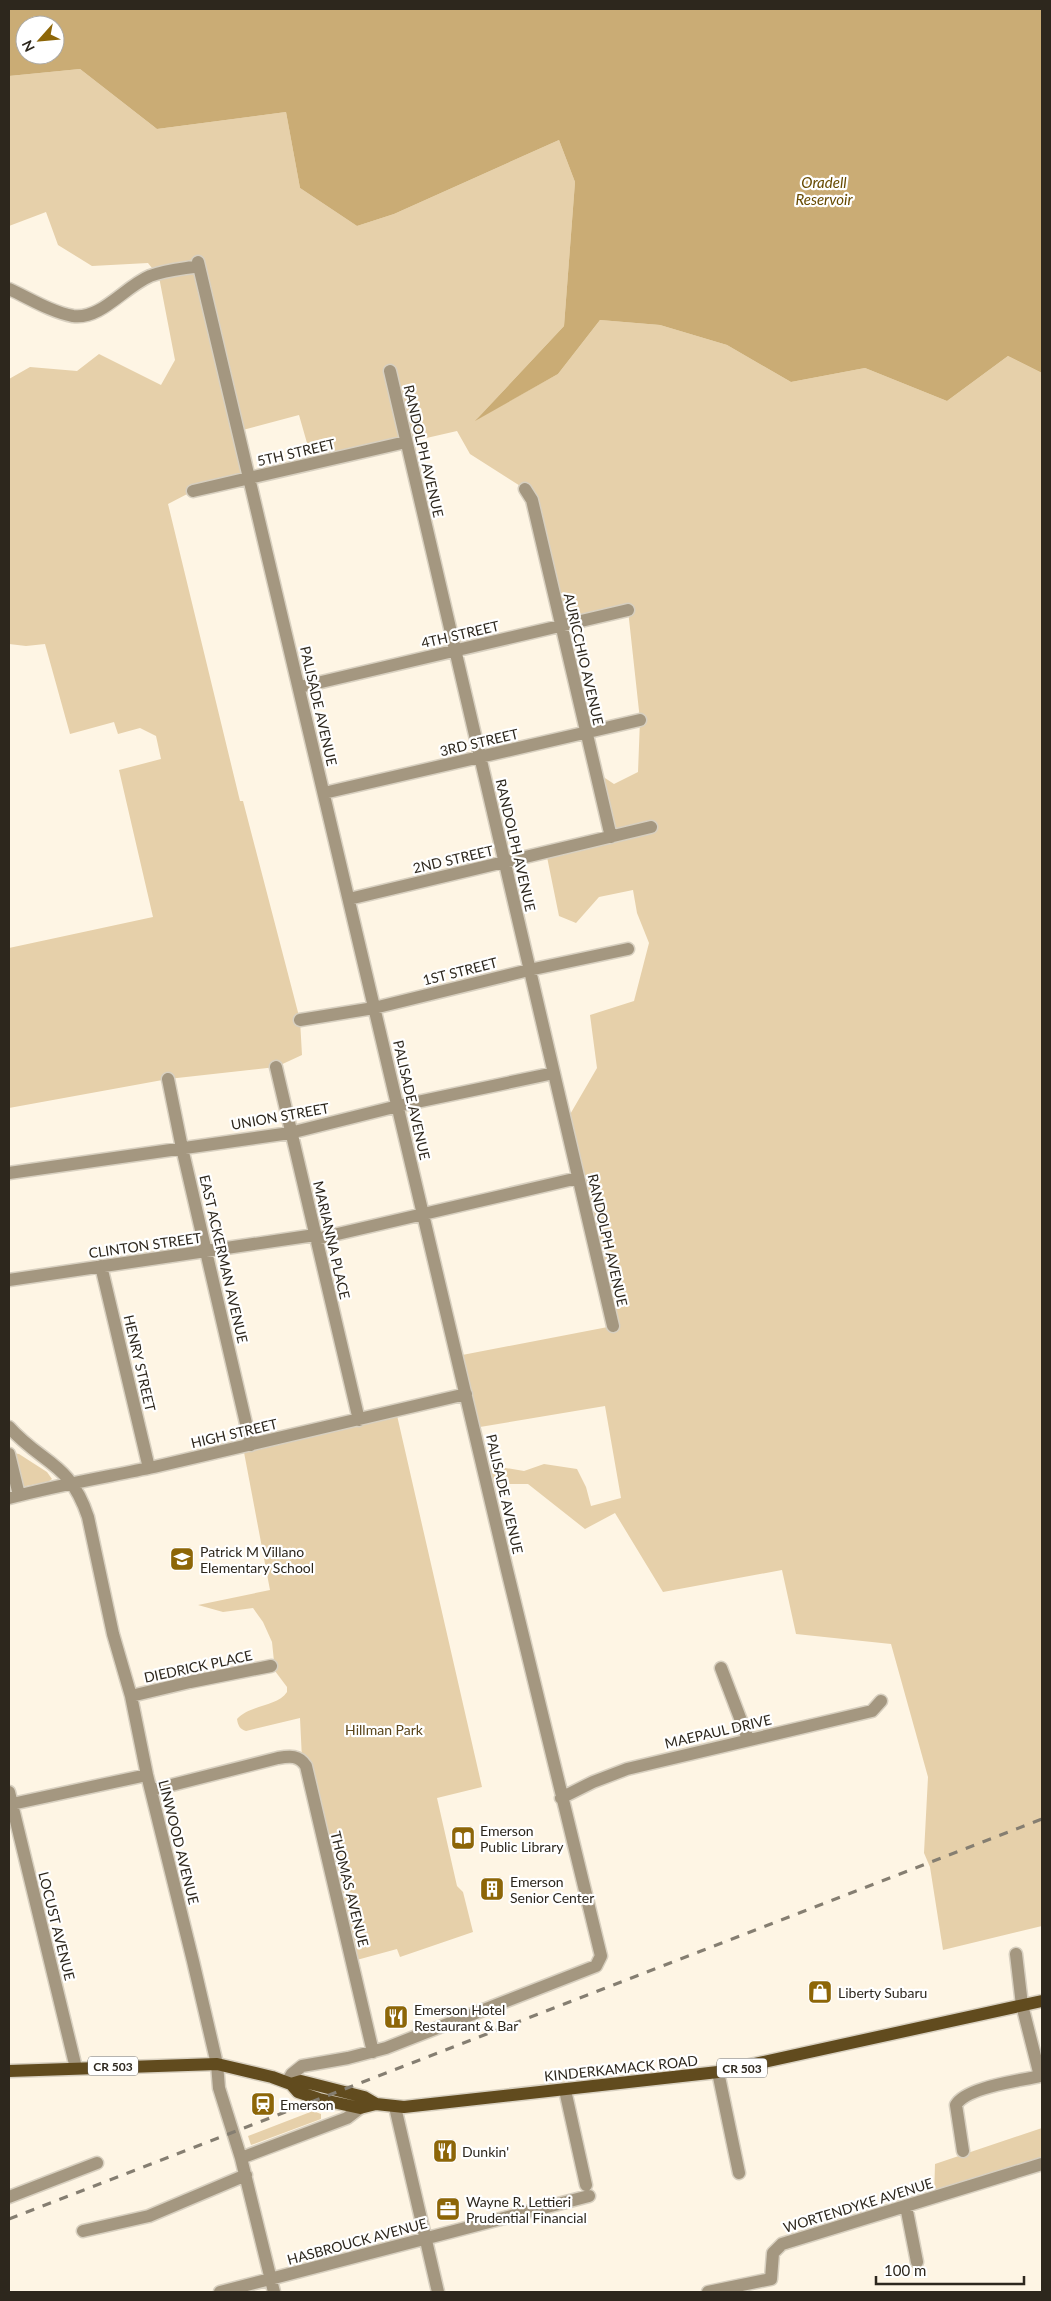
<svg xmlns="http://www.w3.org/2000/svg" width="1051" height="2301" viewBox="0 0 1051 2301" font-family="Lato,sans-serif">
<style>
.green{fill:#e6d0aa}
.water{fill:#caac75;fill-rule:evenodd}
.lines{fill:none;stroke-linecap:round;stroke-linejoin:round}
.minor-casing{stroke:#d8d0c0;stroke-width:15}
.major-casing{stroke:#d8d0c0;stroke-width:15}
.minor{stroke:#a49780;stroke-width:12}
.major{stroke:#614b1e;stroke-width:12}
.rail{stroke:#857e71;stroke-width:3;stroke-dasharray:9 9;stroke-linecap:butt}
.labels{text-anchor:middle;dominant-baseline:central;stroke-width:4.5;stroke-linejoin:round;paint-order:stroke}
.shield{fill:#fff;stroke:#6c6861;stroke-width:1}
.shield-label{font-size:12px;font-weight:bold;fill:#2d271d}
.street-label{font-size:14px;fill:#2d271d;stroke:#fff}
.poi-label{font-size:14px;fill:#2d271d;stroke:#fff;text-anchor:start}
.park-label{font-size:14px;fill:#594419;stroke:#fff}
.water-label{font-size:15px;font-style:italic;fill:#674a01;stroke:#fff}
</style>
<rect width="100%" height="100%" fill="#fef5e4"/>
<path class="green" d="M 80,69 L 157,129 L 286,112 L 300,188 L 357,226 L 394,214 L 559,140 L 575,182 L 564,326 L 477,419 L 558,374 L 600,320 L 660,325 L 727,345 L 791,382 L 865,368 L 947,401 L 1008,356 L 1042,373 L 1042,1926 L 943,1950 L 930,1867 L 924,1853 L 928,1777 L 891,1644 L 796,1634 L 782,1570 L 663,1592 L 615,1513 L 585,1529 L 528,1484 L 487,1484 L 482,1464 L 524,1471 L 544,1464 L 577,1469 L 586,1487 L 591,1506 L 621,1498 L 605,1406 L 474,1428 L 457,1356 L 613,1326 L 565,1123 L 597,1068 L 590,1015 L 634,1001 L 649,943 L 637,913 L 633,890 L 599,897 L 576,923 L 559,916 L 546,852 L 611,837 L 596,772 L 614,784 L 638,772 L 640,720 L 628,610 L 561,626 L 525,489 L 470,454 L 457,431 L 313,464 L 299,415 L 239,431 L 250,478 L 193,491 L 168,504 L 239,797 L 240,801 L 243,801 L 300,1020 L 302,1055 L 276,1067 L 168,1079 L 9,1108 L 9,948 L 153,917 L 119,770 L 161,759 L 156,736 L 140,728 L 118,734 L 114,722 L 70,734 L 45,644 L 26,646 L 9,644 L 9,379 L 30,367 L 77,371 L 99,354 L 161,385 L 175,360 L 159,277 L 148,263 L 92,266 L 58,245 L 46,212 L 9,226 L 9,76 Z
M 396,1411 L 482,1787 L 437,1798 L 457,1886 L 463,1892 L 473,1932 L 400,1957 L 397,1949 L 353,1961 L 302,1759 L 300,1718 L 246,1731 C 240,1729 238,1726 237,1719 C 251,1704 277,1707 287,1692 L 287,1687 L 275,1671 L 272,1642 L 263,1622 L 253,1608 L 223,1612 L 198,1605 L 270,1590 L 243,1447 Z
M 14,1453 L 19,1454 L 47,1472 L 52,1479 L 48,1482 L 21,1487 Z
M 313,2111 L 321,2114 L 321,2119 L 251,2145 L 248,2136 Z
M 1042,2128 L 1042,2164 L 934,2198 L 935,2164 Z"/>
<path class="water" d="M 9,9 L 1042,9 L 1042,373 L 1008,356 L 947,401 L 865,368 L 791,382 L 727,345 L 660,325 L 600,320 L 558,374 L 475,421 L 564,326 L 575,182 L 559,140 L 394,214 L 357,226 L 300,188 L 286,112 L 157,129 L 80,69 L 9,76 ZM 25,25 L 55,25 L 55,55 L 25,55 Z"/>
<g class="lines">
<defs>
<path id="minor" d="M 198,262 L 507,1570 L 601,1956 L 596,1966 L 386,2048 L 348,2058 L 302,2066 L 292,2074 L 287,2082
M 9,289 C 29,298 51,312 73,316 C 101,320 124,287 150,276 C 166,270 182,269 199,266
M 390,371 L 613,1326
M 525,489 L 532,500 L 611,837
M 193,491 L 406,442
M 300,687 L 628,610
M 324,793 L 640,720
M 349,899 L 651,827
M 300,1020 L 374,1008 L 529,970 L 628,949
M 276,1067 L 359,1420
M 168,1079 L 182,1148 L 251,1445
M 9,1173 L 290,1133 L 398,1106 L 554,1073
M 316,1239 L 578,1178
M 101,1266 L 149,1468
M 9,1280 L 315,1235
M 9,1427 C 42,1464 70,1462 88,1517 L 113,1634 L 131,1696 L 147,1775 L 193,1961 L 217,2064 L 219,2088 L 241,2158 L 274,2292
M 9,1454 L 19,1495
M 9,1498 C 57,1485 106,1477 154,1467 C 258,1443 362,1419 466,1394
M 721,1668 L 748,1739
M 131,1696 L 190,1682 L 271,1666
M 152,1790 L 278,1758 C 290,1756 299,1755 306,1766 L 373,2052
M 9,1792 L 76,2068
M 561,1798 L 593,1782 L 627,1769 L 872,1711 L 881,1701
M 12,1804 L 147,1775
M 1016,1954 L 1022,2005 L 1040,2076 L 1042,2076
M 718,2072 L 739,2173
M 565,2090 L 586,2185
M 395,2107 L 438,2292
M 963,2151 L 956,2105 C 966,2087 1020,2081 1040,2076
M 241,2158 L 347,2118 L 360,2108
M 9,2197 L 97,2163
M 906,2206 L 917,2262
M 83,2231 L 149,2216 L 246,2175
M 220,2292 L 589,2196
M 708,2292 L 771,2279 L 773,2253 L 782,2244 L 1042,2164"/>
<path id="major" d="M 9,2071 L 217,2064 L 272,2077 L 291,2084 L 298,2092 L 319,2099 L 360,2108 L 376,2104
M 291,2084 L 301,2081 L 364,2097 L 376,2104 L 404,2107 L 440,2103 L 718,2072 L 1042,2001"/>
</defs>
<use href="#minor" class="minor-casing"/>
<use href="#major" class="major-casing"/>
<use href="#minor" class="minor"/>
<use href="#major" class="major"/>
<path class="rail" d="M 9,2219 L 1042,1819"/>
</g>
<defs>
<symbol id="school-square" viewBox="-11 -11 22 22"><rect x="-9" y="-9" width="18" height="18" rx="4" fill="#8d6608" stroke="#fff"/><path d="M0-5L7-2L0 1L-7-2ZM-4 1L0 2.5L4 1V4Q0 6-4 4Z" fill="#fff"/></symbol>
<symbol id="library-square" viewBox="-11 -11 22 22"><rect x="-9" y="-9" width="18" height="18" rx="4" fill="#8d6608" stroke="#fff"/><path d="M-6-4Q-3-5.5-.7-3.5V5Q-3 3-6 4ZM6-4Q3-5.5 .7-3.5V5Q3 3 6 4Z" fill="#fff"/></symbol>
<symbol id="building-square" viewBox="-11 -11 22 22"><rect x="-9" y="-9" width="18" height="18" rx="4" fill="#8d6608" stroke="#fff"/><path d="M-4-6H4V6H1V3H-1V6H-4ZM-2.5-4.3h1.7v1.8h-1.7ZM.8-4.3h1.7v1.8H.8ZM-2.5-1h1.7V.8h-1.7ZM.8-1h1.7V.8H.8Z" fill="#fff"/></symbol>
<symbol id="shop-square" viewBox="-11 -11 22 22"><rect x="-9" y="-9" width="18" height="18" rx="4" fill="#8d6608" stroke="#fff"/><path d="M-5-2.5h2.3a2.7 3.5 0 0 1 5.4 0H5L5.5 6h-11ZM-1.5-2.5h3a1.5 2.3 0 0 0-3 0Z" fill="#fff"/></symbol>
<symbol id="restaurant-square" viewBox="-11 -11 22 22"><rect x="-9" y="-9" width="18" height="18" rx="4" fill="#8d6608" stroke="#fff"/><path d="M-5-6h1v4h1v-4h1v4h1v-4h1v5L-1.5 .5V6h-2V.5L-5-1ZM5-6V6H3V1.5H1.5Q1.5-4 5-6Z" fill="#fff"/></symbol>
<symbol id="station-square" viewBox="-11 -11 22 22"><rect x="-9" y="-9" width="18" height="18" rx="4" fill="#8d6608" stroke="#fff"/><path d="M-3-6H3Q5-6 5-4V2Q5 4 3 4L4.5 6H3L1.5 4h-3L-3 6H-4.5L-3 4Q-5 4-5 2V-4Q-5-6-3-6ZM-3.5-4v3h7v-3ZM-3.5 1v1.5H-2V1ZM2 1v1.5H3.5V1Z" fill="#fff"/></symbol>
<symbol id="office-square" viewBox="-11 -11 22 22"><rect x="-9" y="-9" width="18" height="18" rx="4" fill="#8d6608" stroke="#fff"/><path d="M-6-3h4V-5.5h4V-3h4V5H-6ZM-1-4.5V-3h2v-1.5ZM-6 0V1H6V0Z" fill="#fff"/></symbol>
</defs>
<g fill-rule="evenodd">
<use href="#school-square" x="168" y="1545" width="28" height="28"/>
<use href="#library-square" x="449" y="1824" width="28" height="28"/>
<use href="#building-square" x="478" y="1875" width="28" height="28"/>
<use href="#shop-square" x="806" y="1978" width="28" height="28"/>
<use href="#restaurant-square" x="382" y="2003" width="28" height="28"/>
<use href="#station-square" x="249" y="2090" width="28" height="28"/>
<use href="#restaurant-square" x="431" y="2137" width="28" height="28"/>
<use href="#office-square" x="434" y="2195" width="28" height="28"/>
</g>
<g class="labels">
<g class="shield">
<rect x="88" y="2056.5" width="50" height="19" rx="4"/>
<rect x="717" y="2058.5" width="50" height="19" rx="4"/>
</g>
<g class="shield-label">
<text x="113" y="2066">CR 503</text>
<text x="742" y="2068">CR 503</text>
</g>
<g class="street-label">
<text transform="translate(424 451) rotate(77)">RANDOLPH AVENUE</text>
<text transform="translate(296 452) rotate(-13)">5TH STREET</text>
<text transform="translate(460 634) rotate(-13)">4TH STREET</text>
<text transform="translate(584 659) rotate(77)">AURICCHIO AVENUE</text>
<text transform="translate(319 706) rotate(77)">PALISADE AVENUE</text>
<text transform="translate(479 742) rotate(-13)">3RD STREET</text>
<text transform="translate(516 845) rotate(77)">RANDOLPH AVENUE</text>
<text transform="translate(453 859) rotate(-13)">2ND STREET</text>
<text transform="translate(460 971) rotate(-14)">1ST STREET</text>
<text transform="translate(412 1100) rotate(77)">PALISADE AVENUE</text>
<text transform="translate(280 1116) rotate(-10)">UNION STREET</text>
<text transform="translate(332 1240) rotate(77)">MARIANNA PLACE</text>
<text transform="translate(608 1240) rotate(77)">RANDOLPH AVENUE</text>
<text transform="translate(145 1245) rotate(-8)">CLINTON STREET</text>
<text transform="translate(224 1259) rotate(77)">EAST ACKERMAN AVENUE</text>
<text transform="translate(140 1363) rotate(77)">HENRY STREET</text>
<text transform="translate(234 1433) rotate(-13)">HIGH STREET</text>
<text transform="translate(505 1494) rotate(77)">PALISADE AVENUE</text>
<text transform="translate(198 1666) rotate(-12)">DIEDRICK PLACE</text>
<text transform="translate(718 1731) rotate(-13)">MAEPAUL DRIVE</text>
<text transform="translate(179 1842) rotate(76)">LINWOOD AVENUE</text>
<text transform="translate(350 1889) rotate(76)">THOMAS AVENUE</text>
<text transform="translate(57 1926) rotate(76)">LOCUST AVENUE</text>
<text transform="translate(621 2068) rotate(-6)">KINDERKAMACK ROAD</text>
<text transform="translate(858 2205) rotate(-17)">WORTENDYKE AVENUE</text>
<text transform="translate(357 2241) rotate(-15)">HASBROUCK AVENUE</text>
</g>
<g class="poi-label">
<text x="200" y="1551">Patrick M Villano<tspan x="200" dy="16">Elementary School</tspan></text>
<text x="480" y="1830">Emerson<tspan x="480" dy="16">Public Library</tspan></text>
<text x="510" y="1881">Emerson<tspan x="510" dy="16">Senior Center</tspan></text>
<text x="838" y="1992">Liberty Subaru</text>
<text x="414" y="2009">Emerson Hotel<tspan x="414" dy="16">Restaurant &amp; Bar</tspan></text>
<text x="280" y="2104">Emerson</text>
<text x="462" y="2151">Dunkin'</text>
<text x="466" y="2201">Wayne R. Lettieri<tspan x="466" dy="16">Prudential Financial</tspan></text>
</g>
<g class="park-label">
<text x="384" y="1729">Hillman Park</text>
</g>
<g class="water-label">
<text x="824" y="182">Oradell<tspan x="824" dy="17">Reservoir</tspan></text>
</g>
</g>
<rect width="1051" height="2301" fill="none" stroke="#2d271d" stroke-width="20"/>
<g transform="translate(40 40) rotate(243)"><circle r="24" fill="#ffffff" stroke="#aba9a5"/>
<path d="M0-4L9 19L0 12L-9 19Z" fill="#8d6608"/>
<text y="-8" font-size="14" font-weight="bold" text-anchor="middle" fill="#2d271d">N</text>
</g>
<path d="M876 2276v8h148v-8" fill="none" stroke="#2d271d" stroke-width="2.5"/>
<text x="884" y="2276" font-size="15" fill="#2d271d" stroke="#ffffff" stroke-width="4" paint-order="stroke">100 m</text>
</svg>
